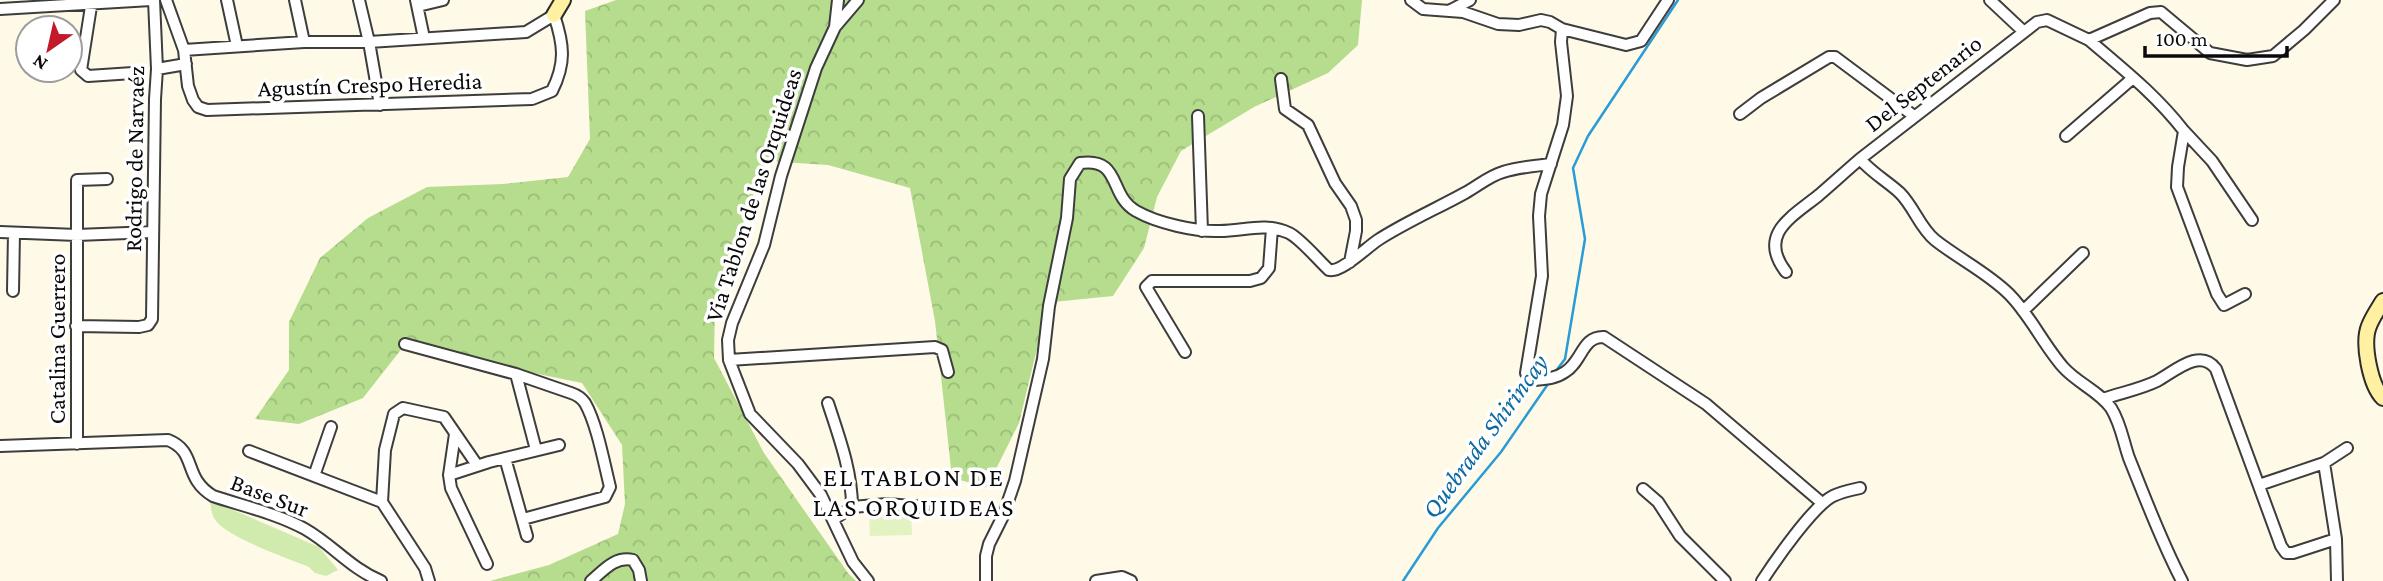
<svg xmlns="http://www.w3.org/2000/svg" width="2383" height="581" viewBox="0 0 2383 581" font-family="'Crimson Pro',serif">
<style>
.forest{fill:url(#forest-crowns)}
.park{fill:#d1ebae}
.pitch{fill:#e3f2c1}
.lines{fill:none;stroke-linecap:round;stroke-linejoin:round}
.stream{stroke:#299bd6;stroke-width:2.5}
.street-casing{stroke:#3d3d3d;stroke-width:14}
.secondary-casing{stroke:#2c2c2c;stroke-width:18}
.street{stroke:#fff;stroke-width:10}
.secondary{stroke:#fff0a2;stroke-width:14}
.labels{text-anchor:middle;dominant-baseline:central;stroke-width:7;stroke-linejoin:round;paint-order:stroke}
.street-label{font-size:24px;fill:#0a0a0a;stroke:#fff}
.water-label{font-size:26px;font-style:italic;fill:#0d69a2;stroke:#fff}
.neighbourhood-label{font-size:26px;letter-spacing:2px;fill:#0a0a0a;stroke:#fff}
</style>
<defs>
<pattern id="forest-crowns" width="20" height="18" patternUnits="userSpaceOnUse" patternTransform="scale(1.75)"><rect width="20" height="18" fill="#b5dd8d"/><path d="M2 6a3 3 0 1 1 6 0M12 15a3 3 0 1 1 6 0" fill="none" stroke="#9abc78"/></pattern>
</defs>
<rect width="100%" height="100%" fill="#fff9e7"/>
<path class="forest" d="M 616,0 L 1362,0 L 1358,45 L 1328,73 L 1254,107 L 1181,151 L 1157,197 L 1144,248 L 1113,296 L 1053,302 L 1042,328 L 1019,423 L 987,487 L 952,478 L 935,321 L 910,188 L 828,165 L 767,161 L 748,208 L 715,305 L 714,358 L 764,453 L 848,573 L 856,581 L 490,581 L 549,565 L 618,534 L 625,504 L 622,445 L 582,383 L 499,366 L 407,342 L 363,398 L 299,424 L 255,419 L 289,370 L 289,322 L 320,258 L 368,218 L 427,187 L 503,184 L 568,177 L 590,139 L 585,11 Z"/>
<path class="park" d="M 210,500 L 319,547 L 338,570 L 326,576 L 315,573 L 309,567 C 287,558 229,538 216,521 C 211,515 211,507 210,500 Z"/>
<path class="pitch" d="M 911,510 L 912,535 L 870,536 L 869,511 Z"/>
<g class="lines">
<path class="stream" d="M 1555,372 L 1565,359 L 1585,239 L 1573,168 L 1588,136 L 1678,0
M 1403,581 L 1438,528 L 1501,452 L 1548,384"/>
<defs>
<path id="street" d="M 92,0 L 81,70 L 88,76 L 133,73
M 166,0 L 184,50 L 188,86 L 193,100 L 198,107 L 207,110 L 532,99 L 552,91 C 566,63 564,45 554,15 L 526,32 L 369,42 L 304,42 L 184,50
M 227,0 L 237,46
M 295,0 L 304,42
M 359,0 L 369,42 L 380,105
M 416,0 L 424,38
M 858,0 L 835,27 L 816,68 L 781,176 L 764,245 L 732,323 L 728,340 L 729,360 L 750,414 L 798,464 L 821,495 L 853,562 L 868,581
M 1411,0 L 1423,9 L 1463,12 L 1498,24 L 1519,25 L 1541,20 L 1550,22 L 1562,29
M 1668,0 L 1641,41 L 1626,45 L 1562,29 L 1561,42 L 1567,96 L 1563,125 L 1541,194 L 1539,216 L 1542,276 L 1526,373 L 1533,380 C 1545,379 1555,379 1565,372 C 1582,362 1582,336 1604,337 L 1706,404 L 1822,503
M 1990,0 L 2023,31
M 418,6 L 443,0
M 0,9 L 151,0
M 1449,11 L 1470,0
M 835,27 L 838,0
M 2089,40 C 2124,70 2155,94 2184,131 L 2178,167 L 2177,187 L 2217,294 L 2224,305 L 2245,294
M 157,69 L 186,64
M 1281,79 L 1285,109 L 1308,125 L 1335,183 L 1351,206 L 1356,220 L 1356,231 L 1350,262
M 1740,114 L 1761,98 L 1829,57 L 1835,57 L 1914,116
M 1198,116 L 1202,231
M 2184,131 L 2212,161 L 2252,220
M 2066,136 L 2133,78
M 0,232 L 77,235 L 153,232
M 1786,272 C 1757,234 1792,217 1819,195 C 1833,183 1846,171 1860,159
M 13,291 L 14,233
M 2023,311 L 2083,253
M 76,326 L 139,327 L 148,325 L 152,319 L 155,99 L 157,69 L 154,0
M 405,344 L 516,374 L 571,393 C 577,395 581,397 585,403 C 597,424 604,463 610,487 L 605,497 L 523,519
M 1185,352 L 1146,287 L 1152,281 L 1250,281 L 1261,278 L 1269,268 L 1272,228
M 729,360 L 935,347 L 942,350 L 948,372
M 516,374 L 536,450
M 2103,399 C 2120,393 2141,389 2157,381 C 2174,372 2200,347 2216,369 L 2281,546 L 2286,553 L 2293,553 L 2336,539
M 828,403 C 839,437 852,471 852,507 L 834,519
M 455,434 L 449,475 L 451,488 L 487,564
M 77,444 L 77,180 L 107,179
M 0,446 L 168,440 C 198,452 182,477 213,496 C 243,506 278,514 305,529 C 333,545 350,568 381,581
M 249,451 L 382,502
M 505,458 L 527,536
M 449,475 L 489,462 L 559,445
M 314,476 L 331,427
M 2259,485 L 2324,463
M 1643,489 L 1658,502 L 1680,536 L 1725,581
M 852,507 L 887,504 L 924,507
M 429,581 L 425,568 L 382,502 L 385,450 L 394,414 L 403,408 L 444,417 L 477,465
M 591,581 C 604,570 615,556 633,560 L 639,570 L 641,581
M 986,581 L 986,556 L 989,544 L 1003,516 L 1015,481 L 1043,359 L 1049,306 L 1067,218 L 1070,179 L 1080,163 C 1122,157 1108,195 1136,211 C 1157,223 1196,232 1220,231 C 1244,231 1265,222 1289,233 C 1301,239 1318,260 1329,270 C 1341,273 1366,248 1378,240 C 1406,222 1436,209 1465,193 C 1478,186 1489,176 1503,172 C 1518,167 1535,166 1551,164
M 1096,581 L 1122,577 L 1131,581
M 1762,581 C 1775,561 1813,506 1833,496 C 1841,492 1851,490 1860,488
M 2182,581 C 2161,541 2146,500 2129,458 C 2123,441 2121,424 2111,408 C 2099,391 2077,383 2063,367 C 2043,344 2030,315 2009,294 C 1988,273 1959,259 1935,240 C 1920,228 1914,207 1900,193 C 1887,181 1872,173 1860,159 L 2037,22 L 2047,20 L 2089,40 L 2150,13 L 2161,12 L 2210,53 L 2247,60 L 2273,56 L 2304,30 L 2334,0
M 2337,581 L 2336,539 L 2324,463 L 2347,448"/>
<path id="secondary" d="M 554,15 L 563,0
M 2383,301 C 2378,309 2372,318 2369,326 C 2362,343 2370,385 2383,398"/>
</defs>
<use href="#street" class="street-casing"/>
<use href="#secondary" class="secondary-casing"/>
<use href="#street" class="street"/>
<use href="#secondary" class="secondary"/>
</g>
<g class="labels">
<g class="street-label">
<text transform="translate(1923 83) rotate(-38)">Del Septenario</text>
<text transform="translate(370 84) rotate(-2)">Agustín Crespo Heredia</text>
<text transform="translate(134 159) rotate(-89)">Rodrigo de Narvaéz</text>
<text transform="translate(753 195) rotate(-72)">Via Tablon de las Orquideas</text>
<text transform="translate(56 339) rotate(-90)">Catalina Guerrero</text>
<text transform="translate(270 495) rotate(21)">Base Sur</text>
</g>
<g class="water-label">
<text transform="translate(1485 436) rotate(-54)">Quebrada Shirincay</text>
</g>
<g class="neighbourhood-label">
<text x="914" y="477">EL TABLON DE<tspan x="914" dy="30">LAS ORQUIDEAS</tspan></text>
</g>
</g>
<g transform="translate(49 49) rotate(214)"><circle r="33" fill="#ffffff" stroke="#9d9d9d" stroke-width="2"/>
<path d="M0-5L12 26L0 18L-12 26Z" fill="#c21a2b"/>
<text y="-10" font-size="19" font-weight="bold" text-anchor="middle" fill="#0a0a0a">N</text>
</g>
<path d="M2145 46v10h142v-10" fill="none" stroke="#0a0a0a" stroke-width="3.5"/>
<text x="2156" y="46" font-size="21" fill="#0a0a0a" stroke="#ffffff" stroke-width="5" paint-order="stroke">100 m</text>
</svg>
